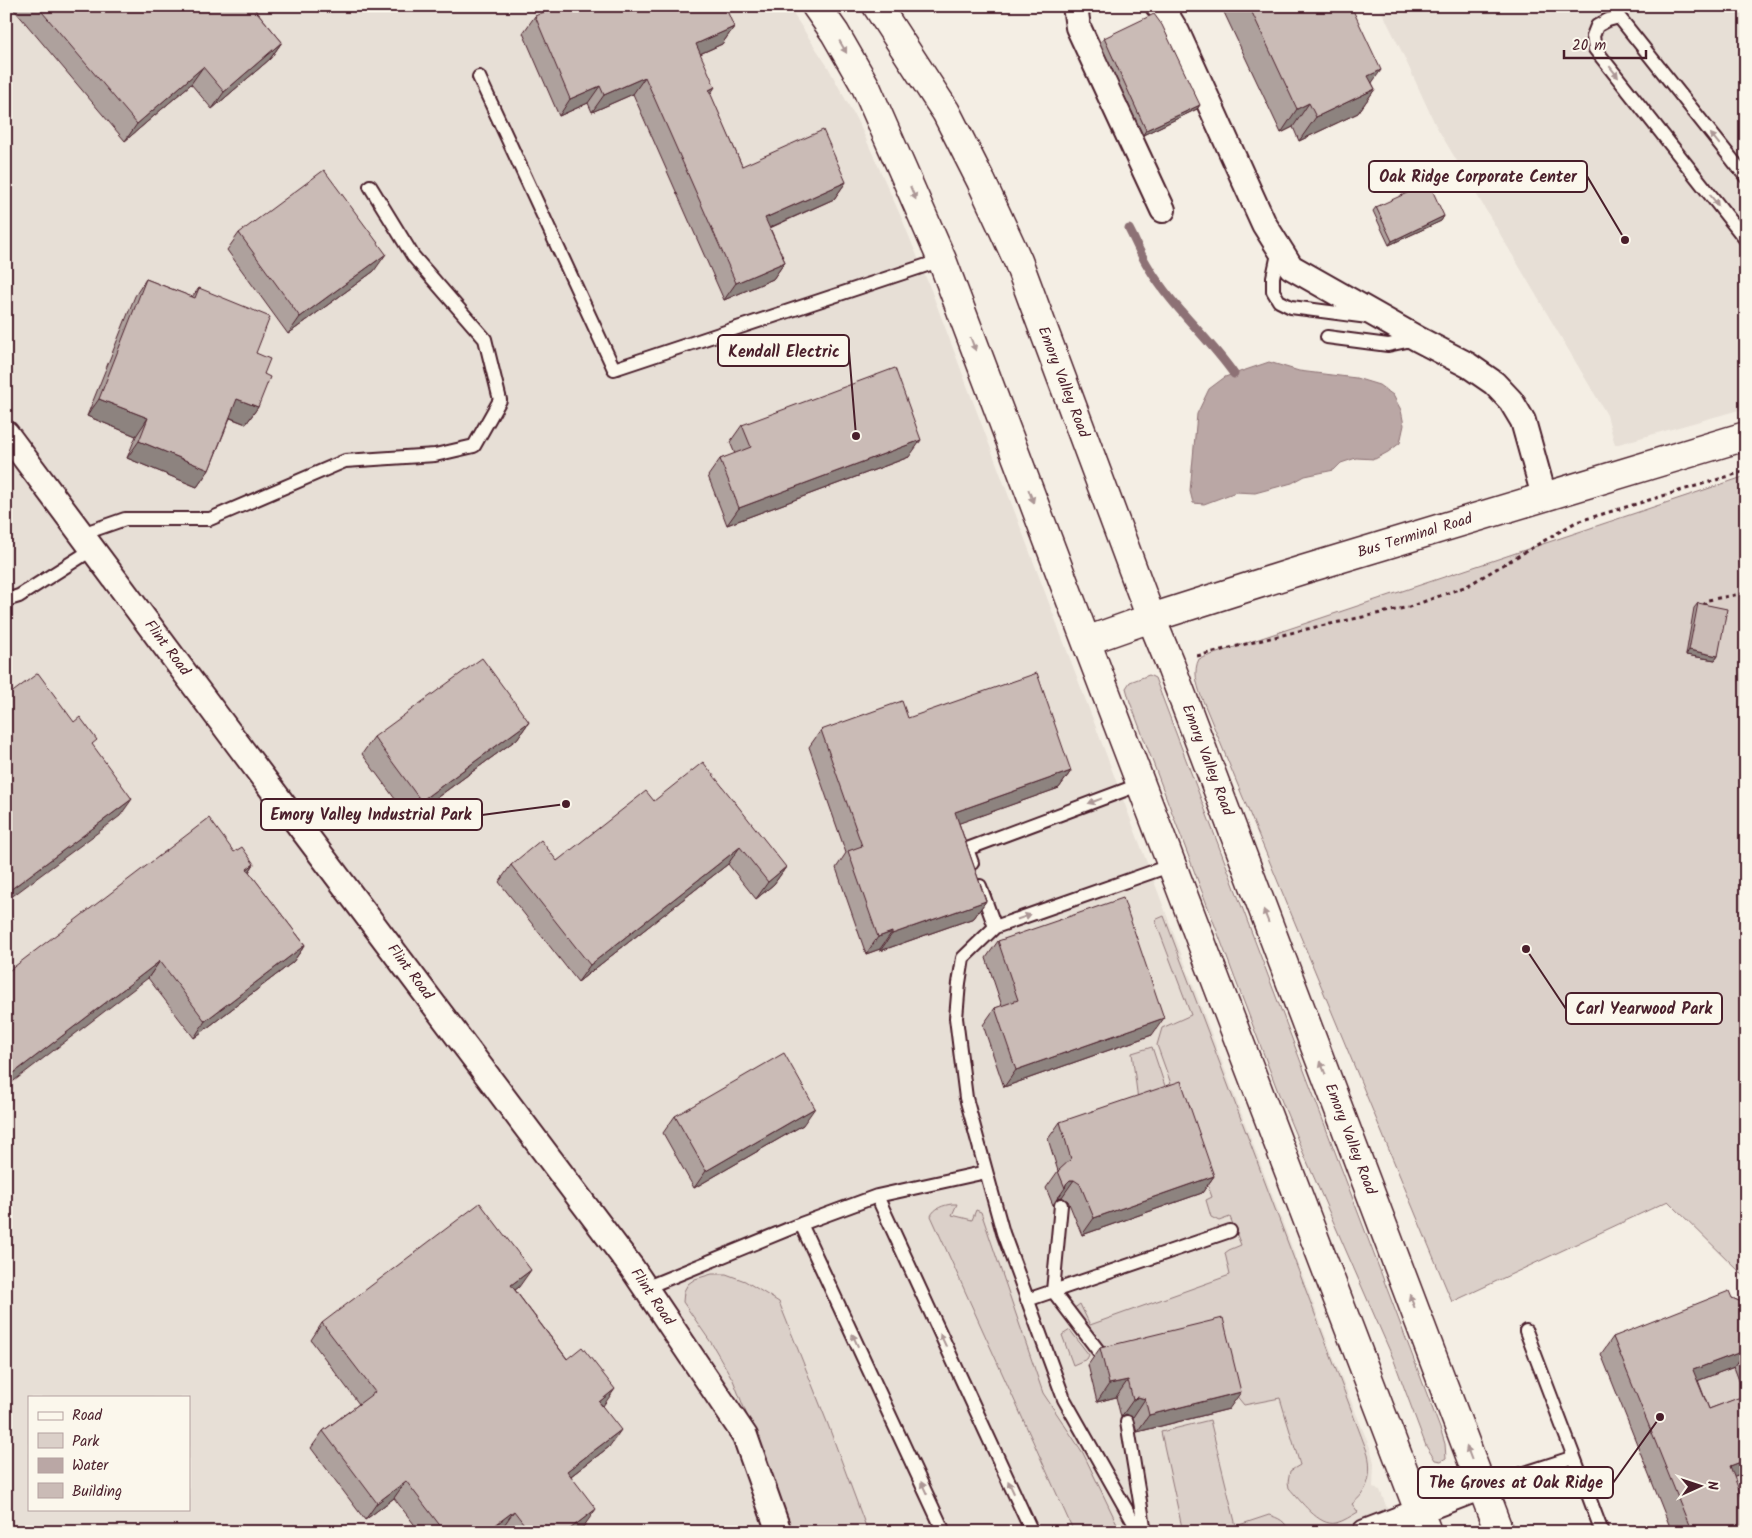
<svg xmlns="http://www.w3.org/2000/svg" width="1752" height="1538" viewBox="0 0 1752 1538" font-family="Kalam,sans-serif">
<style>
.built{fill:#e7dfd6;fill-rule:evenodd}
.green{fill:#dbd0c9;stroke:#92787a}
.water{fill:#baa7a5;stroke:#8d7174}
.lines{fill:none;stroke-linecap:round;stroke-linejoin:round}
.stream{stroke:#8d7174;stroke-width:9}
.lane-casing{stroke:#4a1f2b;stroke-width:16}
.street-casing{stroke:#4a1f2b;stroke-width:28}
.secondary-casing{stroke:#4a1f2b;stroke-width:31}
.path{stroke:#4a1f2b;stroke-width:3;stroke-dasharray:4 4;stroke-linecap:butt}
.lane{stroke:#fbf7ec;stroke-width:12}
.street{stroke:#fbf7ec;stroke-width:24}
.secondary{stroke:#fbf7ec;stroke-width:28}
.wall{fill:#aea19d;stroke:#4a1f2b;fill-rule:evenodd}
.shaded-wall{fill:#8d837f;stroke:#4a1f2b}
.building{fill:#cabbb6;stroke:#4a1f2b}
.oneway{fill:#ab9695}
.labels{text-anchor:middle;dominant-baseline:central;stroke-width:4.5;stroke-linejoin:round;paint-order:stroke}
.street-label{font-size:15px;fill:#4a1f2b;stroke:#fbf7ec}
.leader{fill:none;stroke:#4a1f2b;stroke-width:2}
.callout-dot{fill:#4a1f2b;stroke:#fbf7ec;stroke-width:2}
.callout{fill:#fbf7ec;stroke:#4a1f2b;stroke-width:2}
.callout-label{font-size:16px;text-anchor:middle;font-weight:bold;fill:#4a1f2b}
</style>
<rect width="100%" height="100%" fill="#f4eee4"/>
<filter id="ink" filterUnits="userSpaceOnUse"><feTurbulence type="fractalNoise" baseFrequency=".02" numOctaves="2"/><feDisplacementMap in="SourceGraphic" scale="10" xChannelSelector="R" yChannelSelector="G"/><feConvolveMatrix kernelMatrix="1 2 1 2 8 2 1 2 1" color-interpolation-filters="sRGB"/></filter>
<g filter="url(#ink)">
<path class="built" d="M 6,6 L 788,6 L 828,67 L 861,128 L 902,219 L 931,290 L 1336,1364 L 1371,1450 L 1374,1463 L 1373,1488 L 1380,1490 L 1396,1532 L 6,1532 ZM 29,1397 L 189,1397 L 189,1509 L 29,1509 Z
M 1379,6 L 1746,6 L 1746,408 L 1615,445 L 1607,415 L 1435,124 L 1401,50 Z"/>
<path class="green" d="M 1746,476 L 1746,1278 L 1668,1201 L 1452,1302 L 1201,696 C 1197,684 1193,671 1199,659 Z
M 1149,675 L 1155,678 L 1441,1431 L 1445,1444 L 1446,1458 L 1441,1461 L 1435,1460 L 1426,1446 L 1393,1358 L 1302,1150 L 1280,1097 L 1130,702 L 1126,688 L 1130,682 Z
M 1164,916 L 1368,1454 C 1372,1474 1369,1491 1352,1504 L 1358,1512 C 1351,1516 1344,1521 1336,1523 C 1319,1527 1300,1500 1289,1488 L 1288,1482 L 1290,1471 L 1300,1465 L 1280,1398 L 1244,1405 L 1235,1394 L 1107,1349 L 1101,1346 L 1073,1309 L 1080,1304 L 1090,1325 L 1230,1275 L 1225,1253 L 1229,1250 L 1241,1245 L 1230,1217 L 1219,1221 L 1211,1217 L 1206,1200 L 1212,1197 L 1157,1045 L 1162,1028 L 1191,1015 L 1155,920 Z
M 1152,1047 L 1169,1098 L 1139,1108 L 1132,1053 Z
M 952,1204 L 957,1204 L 952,1215 L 972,1220 L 976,1210 L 981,1212 L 1043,1393 L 1083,1453 L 1121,1532 L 1074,1532 L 931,1216 C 934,1208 944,1205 952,1204 Z
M 712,1274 L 726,1274 L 745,1281 L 779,1302 L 827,1422 L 868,1532 L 793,1532 L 733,1380 L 712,1344 L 683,1302 L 684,1291 L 688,1284 L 695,1279 Z
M 1070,1330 L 1089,1355 L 1087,1359 L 1073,1365 L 1062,1335 Z
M 1734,1367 L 1746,1398 L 1697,1426 L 1681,1387 Z
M 1210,1420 L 1236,1526 L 1269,1515 C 1278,1518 1287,1521 1288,1532 L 1183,1532 L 1161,1432 Z
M 1746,1473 L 1746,1518 L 1718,1483 Z"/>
<path class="water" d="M 1269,362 L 1299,371 L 1356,378 L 1379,385 L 1393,395 L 1401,410 L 1404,425 L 1400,443 L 1388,452 L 1375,459 L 1356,458 L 1341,463 L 1334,470 L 1305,476 L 1292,483 L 1255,493 L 1236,492 L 1204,504 L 1193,503 L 1190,491 L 1197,414 L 1209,389 L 1225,377 Z"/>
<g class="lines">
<path class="stream" d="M 1129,229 C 1136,242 1141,256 1149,268 C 1172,307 1208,337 1234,374"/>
<defs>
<path id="lane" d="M 479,77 L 614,369 L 942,260
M 1746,177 L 1619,17 L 1608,20 L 1597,26 L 1593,36 L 1595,49 L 1746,240
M 1279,249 L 1273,277 L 1273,291 L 1279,301 L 1291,307 L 1368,317
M 1327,337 L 1388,345 L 1416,339
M 82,534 L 125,519 L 210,519 L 345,461 L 435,455 L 474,446 L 500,400 L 485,339 L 413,256 L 370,186
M 6,600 L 19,596 L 93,549
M 972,863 L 967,849 L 1141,784
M 980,886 L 995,927 L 1172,865
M 995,927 L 963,958 L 959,983 L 956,1018 L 966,1098 L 1003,1233 L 1064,1399 L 1139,1532
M 877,1196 L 1032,1532
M 1061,1205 L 1053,1291 L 1100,1353
M 801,1224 L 944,1532
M 645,1288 L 801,1224 L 877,1196 L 986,1172
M 1027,1300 L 1230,1231
M 1526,1331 L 1574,1457
M 1127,1422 L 1145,1532
M 1482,1487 L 1574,1457 L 1602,1532"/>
<path id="street" d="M 1075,6 L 1078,27 L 1163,210
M 1158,6 L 1166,14 L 1177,32 L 1264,224 L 1291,267 L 1418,339 L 1468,365 L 1494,383 L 1511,401 L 1523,421 L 1544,496
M 6,433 L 243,751 L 632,1268 L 745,1436 L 779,1532
M 1365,1532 L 1482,1487"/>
<path id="secondary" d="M 816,6 L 835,33 L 866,87 L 942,260 L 1086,641 L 1427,1532
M 877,6 L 946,112 L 981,181 L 1018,261 L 1151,618 L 1170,664 L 1499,1532
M 1086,641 L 1151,618 L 1302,570 L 1746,436"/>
</defs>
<use href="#lane" class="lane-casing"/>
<use href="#street" class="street-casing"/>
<use href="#secondary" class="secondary-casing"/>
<path class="path" d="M 1703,606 L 1708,600 L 1746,593
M 1197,656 L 1307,629 L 1409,607 L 1467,586 L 1576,522 L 1746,471"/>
<use href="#lane" class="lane"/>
<use href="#street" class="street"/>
<use href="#secondary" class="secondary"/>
</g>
<path class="wall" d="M 11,6 L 252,6 L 282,42 L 270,59 L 212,109 L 191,84 L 125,141 Z
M 1221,6 L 1351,6 L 1372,83 L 1375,89 L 1358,113 L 1299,141 L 1293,127 L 1281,133 Z
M 535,16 L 734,27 L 722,44 L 700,54 L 710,94 L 742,166 L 846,182 L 834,199 L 770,228 L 785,262 L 773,279 L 724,300 L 633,94 L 592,112 L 588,103 L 559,116 L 523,33 Z
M 1104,38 L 1200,105 L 1197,109 L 1143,135 L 1100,43 Z
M 1376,207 L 1444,216 L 1441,221 L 1389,245 L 1373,211 Z
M 239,233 L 374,271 L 288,334 L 227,250 Z
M 146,279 L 192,297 L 199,288 L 256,353 L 264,374 L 258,407 L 246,424 L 230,418 L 209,470 L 197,487 L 127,458 L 136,436 L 87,416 L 135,296 Z
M 742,425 L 909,457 L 727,525 L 708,476 L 720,459 L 735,454 L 730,442 Z
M 1698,603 L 1718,656 L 1715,660 L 1686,655 L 1694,608 Z
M 529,722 L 517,739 L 409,818 L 362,754 L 374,737 Z
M 821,730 L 1071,771 L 1059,788 L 959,823 L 986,901 L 974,918 L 880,951 L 880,949 L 866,954 L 836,868 L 846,853 L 809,747 Z
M 654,801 L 786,867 L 774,884 L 756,899 L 728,864 L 578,982 L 499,882 L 511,865 L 557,861 Z
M 234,852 L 254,864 L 249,872 L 305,945 L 293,962 L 194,1038 L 148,978 Z
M 998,941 L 1152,1035 L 1004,1087 L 983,1025 L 995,1008 L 1002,1006 L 986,958 Z
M 675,1116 L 803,1125 L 694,1188 L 663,1133 Z
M 1060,1122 L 1214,1176 L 1202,1193 L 1082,1235 L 1068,1201 L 1062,1197 L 1058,1197 L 1053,1205 L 1046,1188 L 1058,1171 L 1048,1139 Z
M 519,1287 L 515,1290 L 603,1406 L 609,1447 L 571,1476 L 584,1526 L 577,1532 L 505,1532 L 502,1528 L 496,1532 L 420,1532 L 394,1498 L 365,1520 L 311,1448 L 323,1431 L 359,1404 L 311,1340 L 322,1323 Z
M 1732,1298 L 1746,1304 L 1746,1473 L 1734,1477 L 1746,1532 L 1672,1532 L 1601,1354 L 1613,1337 ZM 1734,1367 L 1745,1396 L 1709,1409 L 1698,1380 Z
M 1100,1348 L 1229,1409 L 1137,1432 L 1133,1417 L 1126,1414 L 1121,1417 L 1116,1397 L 1097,1402 L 1088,1365 Z"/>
<path class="shaded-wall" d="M 734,27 L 722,44 L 684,61 L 696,44 Z
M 282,42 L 270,59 L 212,109 L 224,92 Z
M 203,67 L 191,84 L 125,141 L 137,124 Z
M 1381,70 L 1364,94 L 1368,76 Z
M 645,77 L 633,94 L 592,112 L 604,95 Z
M 600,86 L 588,103 L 559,116 L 570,99 Z
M 715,87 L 704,104 L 709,90 Z
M 1375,89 L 1358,113 L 1299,141 L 1316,117 Z
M 1309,103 L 1293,127 L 1281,133 L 1297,109 Z
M 1200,105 L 1197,109 L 1143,135 L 1146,130 Z
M 846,182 L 834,199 L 753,235 L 765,218 Z
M 1444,216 L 1441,221 L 1389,245 L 1392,241 Z
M 386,254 L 374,271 L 288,334 L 300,317 Z
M 785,262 L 773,279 L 724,300 L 736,283 Z
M 99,399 L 148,418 L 136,436 L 87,416 Z
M 237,399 L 258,407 L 246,424 L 226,416 Z
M 921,440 L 909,457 L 727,525 L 739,508 Z
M 139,441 L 209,470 L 197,487 L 127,458 Z
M 1689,650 L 1718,656 L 1715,660 L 1686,655 Z
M 529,722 L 517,739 L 409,818 L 421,801 Z
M 1071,771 L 1059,788 L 943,829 L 955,812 Z
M 132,799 L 120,816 L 6,901 L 6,893 Z
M 740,847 L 728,864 L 578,982 L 590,965 Z
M 254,864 L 243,881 L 247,869 Z
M 786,867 L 774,884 L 756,899 L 768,882 Z
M 986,901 L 974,918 L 880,951 L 892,934 Z
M 892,932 L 880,949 L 866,954 L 878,937 Z
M 305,945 L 293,962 L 194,1038 L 205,1021 Z
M 160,961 L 148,978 L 6,1087 L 6,1079 Z
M 1164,1018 L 1152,1035 L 1004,1087 L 1016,1070 Z
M 815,1108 L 803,1125 L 694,1188 L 706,1171 Z
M 1214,1176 L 1202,1193 L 1082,1235 L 1094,1218 Z
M 1070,1180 L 1074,1180 L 1062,1197 L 1058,1198 L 1065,1188 L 1066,1184 Z
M 531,1270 L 519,1287 L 499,1302 L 511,1285 Z
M 1746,1350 L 1734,1367 L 1681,1387 L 1693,1370 Z
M 1128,1380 L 1116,1397 L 1097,1402 L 1109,1384 Z
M 615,1389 L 603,1406 L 599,1402 Z
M 1241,1392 L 1229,1409 L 1137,1432 L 1149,1415 Z
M 1138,1397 L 1145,1399 L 1133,1417 L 1126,1414 L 1121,1417 L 1133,1400 Z
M 621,1430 L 609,1447 L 555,1488 L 567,1471 Z
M 1746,1460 L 1746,1473 L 1718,1483 L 1730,1466 Z
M 406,1481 L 394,1498 L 365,1520 L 377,1503 Z
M 596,1509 L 584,1526 L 577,1532 L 566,1532 Z
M 514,1511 L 502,1528 L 496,1532 L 486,1532 Z"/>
<path class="building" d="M 37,6 L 252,6 L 282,42 L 224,92 L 203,67 L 137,124 Z
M 557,6 L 725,6 L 734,27 L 696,44 L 715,87 L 709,90 L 742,166 L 823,130 L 846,182 L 765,218 L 785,262 L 736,283 L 645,77 L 604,95 L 600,86 L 570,99 L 535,16 Z
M 1249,6 L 1351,6 L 1381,70 L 1368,76 L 1375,89 L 1316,117 L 1309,103 L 1297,109 Z
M 1154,14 L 1162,25 L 1200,105 L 1146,130 L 1104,38 Z
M 324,170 L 386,254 L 300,317 L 239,233 Z
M 1429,183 L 1444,216 L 1392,241 L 1376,207 Z
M 146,279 L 195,298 L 199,288 L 270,317 L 256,353 L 270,359 L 264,374 L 270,377 L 258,407 L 237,399 L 209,470 L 139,441 L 148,418 L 99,399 Z
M 895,368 L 921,440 L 739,508 L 720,459 L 751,447 L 742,425 Z
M 1698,603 L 1727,609 L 1718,656 L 1689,650 Z
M 482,658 L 529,722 L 421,801 L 374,737 Z
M 38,673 L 74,722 L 80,717 L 97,740 L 92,744 L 132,799 L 6,893 L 6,697 Z
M 1037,673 L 1071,771 L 955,812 L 986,901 L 892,934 L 892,932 L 878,937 L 848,851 L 862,846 L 821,730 L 902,701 L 908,718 Z
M 703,762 L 786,867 L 768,882 L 740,847 L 590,965 L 511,865 L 541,840 L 557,861 L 646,791 L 654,801 Z
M 209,818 L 234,852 L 242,847 L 254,864 L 247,869 L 305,945 L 205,1021 L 160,961 L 6,1079 L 6,973 Z
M 1123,898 L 1164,1018 L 1016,1070 L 995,1008 L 1018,1000 L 998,941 Z
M 784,1053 L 815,1108 L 706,1171 L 675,1116 Z
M 1181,1081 L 1214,1176 L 1094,1218 L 1080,1184 L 1074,1180 L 1070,1180 L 1066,1184 L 1065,1188 L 1058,1171 L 1071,1159 L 1060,1122 Z
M 480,1203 L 531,1270 L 511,1285 L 567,1359 L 582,1347 L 615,1389 L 599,1402 L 621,1430 L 567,1471 L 596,1509 L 566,1532 L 530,1532 L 514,1511 L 486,1532 L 445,1532 L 406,1481 L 377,1503 L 323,1431 L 375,1392 L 322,1323 Z
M 1729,1291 L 1732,1298 L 1746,1304 L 1746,1350 L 1693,1370 L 1709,1409 L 1746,1395 L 1746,1460 L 1730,1466 L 1745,1506 L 1746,1505 L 1746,1532 L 1679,1532 L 1678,1530 L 1689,1525 L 1613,1337 Z
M 1223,1318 L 1241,1392 L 1149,1415 L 1145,1399 L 1138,1397 L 1133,1400 L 1128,1380 L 1109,1384 L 1100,1348 Z"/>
<defs><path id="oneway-solid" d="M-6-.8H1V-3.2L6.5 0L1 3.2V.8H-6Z" transform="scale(1.25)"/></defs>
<g class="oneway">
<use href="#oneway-solid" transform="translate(843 47) rotate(60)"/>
<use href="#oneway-solid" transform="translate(1614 72) rotate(52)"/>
<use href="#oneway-solid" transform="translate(1715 139) rotate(-129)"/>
<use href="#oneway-solid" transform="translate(913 193) rotate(67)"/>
<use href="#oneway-solid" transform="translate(1714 200) rotate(52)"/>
<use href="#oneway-solid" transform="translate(973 344) rotate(69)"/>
<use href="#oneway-solid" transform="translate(1031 496) rotate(69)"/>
<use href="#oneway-solid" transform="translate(1095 801) rotate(159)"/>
<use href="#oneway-solid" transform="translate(1266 916) rotate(-111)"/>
<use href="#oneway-solid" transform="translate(1024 917) rotate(-19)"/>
<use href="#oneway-solid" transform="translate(1323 1068) rotate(-111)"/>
<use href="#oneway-solid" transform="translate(1412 1301) rotate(-111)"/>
<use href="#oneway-solid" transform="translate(855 1340) rotate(-115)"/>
<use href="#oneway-solid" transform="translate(943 1340) rotate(-115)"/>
<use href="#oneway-solid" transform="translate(1469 1453) rotate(-111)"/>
<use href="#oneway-solid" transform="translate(1011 1487) rotate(-115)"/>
<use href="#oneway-solid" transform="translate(924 1488) rotate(-115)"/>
</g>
</g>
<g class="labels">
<g class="street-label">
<text transform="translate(1063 382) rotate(69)">Emory Valley Road</text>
<text transform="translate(1415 536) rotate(-17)">Bus Terminal Road</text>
<text transform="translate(167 648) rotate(53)">Flint Road</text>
<text transform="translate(1207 760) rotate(69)">Emory Valley Road</text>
<text transform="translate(410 972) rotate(53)">Flint Road</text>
<text transform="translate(1350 1139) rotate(69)">Emory Valley Road</text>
<text transform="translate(652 1297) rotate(56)">Flint Road</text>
</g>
</g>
<path class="leader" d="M1625 240L1587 176M856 436L849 351M566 804L482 815M1526 949L1566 1009M1660 1417L1613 1483"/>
<g class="callout-dot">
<circle cx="1625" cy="240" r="5"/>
<circle cx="856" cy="436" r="5"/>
<circle cx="566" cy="804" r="5"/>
<circle cx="1526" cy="949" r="5"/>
<circle cx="1660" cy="1417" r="5"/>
</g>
<g class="callout">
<rect x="1369" y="161" width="218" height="31" rx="5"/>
<rect x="718" y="335" width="131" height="31" rx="5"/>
<rect x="261" y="799" width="221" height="31" rx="5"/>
<rect x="1566" y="993" width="156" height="31" rx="5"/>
<rect x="1418" y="1467" width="195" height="31" rx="5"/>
</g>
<g class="callout-label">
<text x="1478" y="182">Oak Ridge Corporate Center</text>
<text x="784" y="357">Kendall Electric</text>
<text x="371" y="820">Emory Valley Industrial Park</text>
<text x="1644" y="1014">Carl Yearwood Park</text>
<text x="1516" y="1488">The Groves at Oak Ridge</text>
</g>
<rect width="1752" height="1538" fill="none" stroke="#fbf7ec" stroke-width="25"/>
<rect x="12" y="12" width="1727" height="1513" fill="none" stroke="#4a1f2b" stroke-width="2" filter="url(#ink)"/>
<rect x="28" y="1396" width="162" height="115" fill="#fbf7ec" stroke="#b4a19f"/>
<rect x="38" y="1412" width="25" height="8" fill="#fbf7ec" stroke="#b4a19f"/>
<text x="72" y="1420" font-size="15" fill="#4a1f2b">Road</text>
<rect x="38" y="1433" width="25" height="15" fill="#dbd0c9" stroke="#b4a19f"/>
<text x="72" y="1446" font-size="15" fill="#4a1f2b">Park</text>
<rect x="38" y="1458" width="25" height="15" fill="#baa7a5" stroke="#b4a19f"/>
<text x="72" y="1470" font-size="15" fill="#4a1f2b">Water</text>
<rect x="38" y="1483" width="25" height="15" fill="#cabbb6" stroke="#b4a19f"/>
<text x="72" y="1496" font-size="15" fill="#4a1f2b">Building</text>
<g transform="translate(1700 1486) rotate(87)" stroke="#fbf7ec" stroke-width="4" paint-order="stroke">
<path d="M0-4L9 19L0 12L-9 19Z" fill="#4a1f2b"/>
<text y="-8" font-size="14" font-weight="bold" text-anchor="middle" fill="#4a1f2b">N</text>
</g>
<path d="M1564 50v8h82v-8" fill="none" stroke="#4a1f2b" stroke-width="2.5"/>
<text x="1572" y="50" font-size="15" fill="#4a1f2b" stroke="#fbf7ec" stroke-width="4" paint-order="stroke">20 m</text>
</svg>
